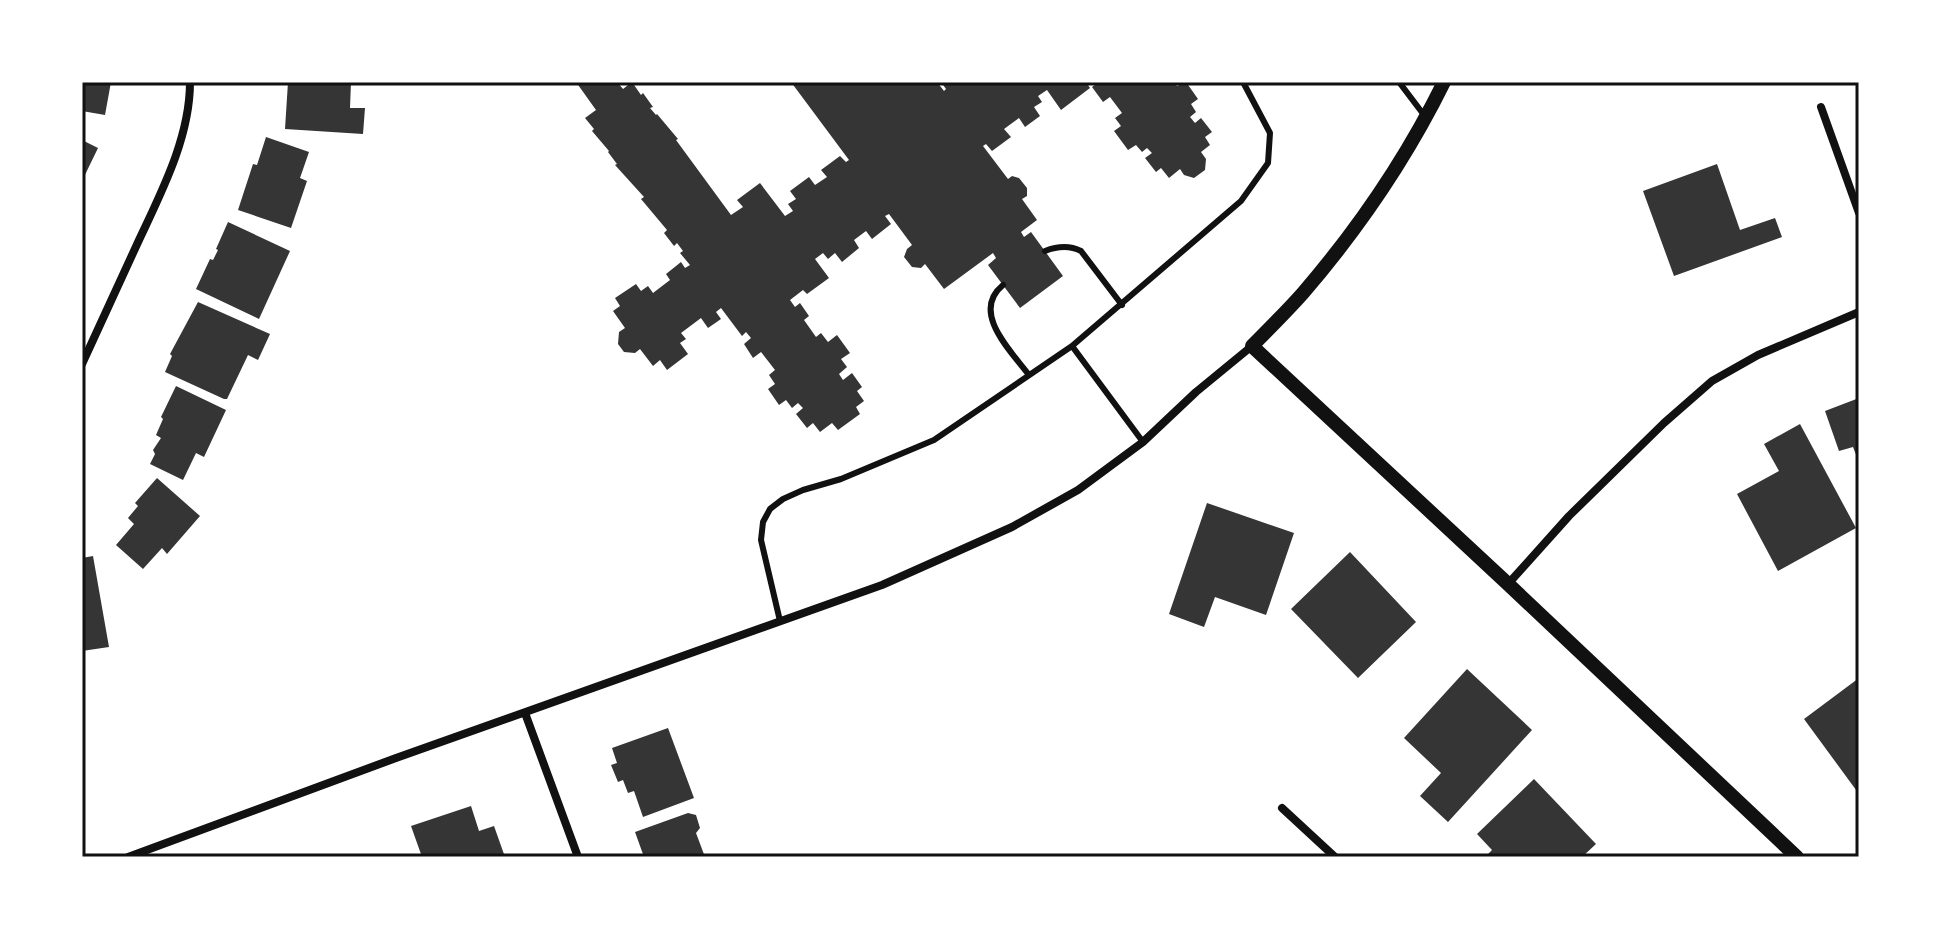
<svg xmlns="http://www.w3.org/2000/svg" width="1941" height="939" viewBox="0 0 1941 939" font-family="Figtree,sans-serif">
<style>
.building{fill:#353535}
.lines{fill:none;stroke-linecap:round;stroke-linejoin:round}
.service{stroke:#111;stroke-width:6}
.minor{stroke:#111;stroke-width:8}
.tertiary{stroke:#111;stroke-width:14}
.neatline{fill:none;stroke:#111;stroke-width:3}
</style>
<rect width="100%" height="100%" fill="#fff"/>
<path class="building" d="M 82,82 L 111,82 L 105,115 L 82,111 Z
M 288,82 L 351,82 L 350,108 L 365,108 L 363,134 L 285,129 Z
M 576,82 L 617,82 L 623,89 L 632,82 L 641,95 L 643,93 L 653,107 L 650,108 L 656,115 L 657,114 L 678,139 L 676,140 L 731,215 L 743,207 L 737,200 L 760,183 L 785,216 L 793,211 L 788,204 L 796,199 L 790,191 L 809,177 L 815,185 L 827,177 L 821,170 L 840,156 L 846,162 L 849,160 L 791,82 L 937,82 L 944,91 L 946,89 L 941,82 L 1086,82 L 1090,88 L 1061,110 L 1047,90 L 1038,96 L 1042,102 L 1034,107 L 1040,116 L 1025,127 L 1019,118 L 1004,129 L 1011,137 L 992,151 L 986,144 L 983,146 L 1008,179 L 1012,176 L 1019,178 L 1027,188 L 1027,196 L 1022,199 L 1037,220 L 1021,232 L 1024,237 L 1031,232 L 1063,276 L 1020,308 L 988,265 L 996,258 L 993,253 L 944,289 L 925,264 L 921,268 L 912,267 L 904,257 L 907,249 L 912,245 L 889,214 L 885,216 L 891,224 L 872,239 L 866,231 L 854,240 L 859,248 L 842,262 L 835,253 L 828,259 L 823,253 L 815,259 L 829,278 L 807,294 L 803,290 L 790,300 L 795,307 L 800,303 L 809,316 L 804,320 L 816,337 L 821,333 L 828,342 L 837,335 L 850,353 L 841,359 L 847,367 L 839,374 L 843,380 L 852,373 L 862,387 L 857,391 L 864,401 L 856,407 L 860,414 L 838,430 L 832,423 L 820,432 L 813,423 L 807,428 L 796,414 L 803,408 L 798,403 L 792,408 L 786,400 L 779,405 L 768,389 L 775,384 L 769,375 L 775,370 L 761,352 L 753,358 L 744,344 L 751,338 L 746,332 L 742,336 L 721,308 L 716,312 L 721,319 L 708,328 L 701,318 L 681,333 L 686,339 L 680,343 L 688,354 L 667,370 L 660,360 L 653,366 L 640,349 L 635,353 L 624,352 L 618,344 L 619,332 L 625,328 L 613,311 L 620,306 L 615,298 L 636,284 L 641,291 L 648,286 L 653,293 L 670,280 L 666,274 L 681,262 L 685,268 L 690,265 L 680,253 L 683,251 L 677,243 L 674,246 L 664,233 L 667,230 L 641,199 L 644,197 L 615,165 L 617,164 L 608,152 L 609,151 L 592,131 L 594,129 L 585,118 L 596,110 Z
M 1099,82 L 1174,82 L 1177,86 L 1186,82 L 1198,99 L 1191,104 L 1196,112 L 1190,117 L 1195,123 L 1201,118 L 1212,132 L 1205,137 L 1210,145 L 1201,152 L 1206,159 L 1205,170 L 1194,178 L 1184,175 L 1180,169 L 1169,178 L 1161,168 L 1156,172 L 1145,158 L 1152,153 L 1147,148 L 1142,152 L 1136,145 L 1128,150 L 1114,131 L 1121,126 L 1115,118 L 1122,113 L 1110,97 L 1103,102 L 1092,87 Z
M 266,137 L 309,152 L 300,178 L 307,181 L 291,228 L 238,210 L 253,164 L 257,165 Z
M 82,140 L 98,148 L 82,181 Z
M 1717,164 L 1740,230 L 1775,218 L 1782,237 L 1674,276 L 1643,191 Z
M 228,222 L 290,251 L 259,319 L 196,289 L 210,259 L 213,260 L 218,250 L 216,249 Z
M 198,302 L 270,334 L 258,360 L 248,355 L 227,399 L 224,399 L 165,372 L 172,356 L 170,354 Z
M 176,386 L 226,410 L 204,457 L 196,453 L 183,480 L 150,464 L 155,454 L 153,450 L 161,438 L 156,435 L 163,419 L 161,417 Z
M 1859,398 L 1859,462 L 1853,447 L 1839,451 L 1825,411 Z
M 1800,424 L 1856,528 L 1778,571 L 1737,494 L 1779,471 L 1764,444 Z
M 157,478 L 200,516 L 167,554 L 162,548 L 143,569 L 116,545 L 134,524 L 128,518 L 138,506 L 135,503 Z
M 1207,503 L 1294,533 L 1266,615 L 1215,597 L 1204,627 L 1169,614 Z
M 1350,552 L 1416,622 L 1358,678 L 1291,609 Z
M 93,556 L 109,647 L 82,651 L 82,558 Z
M 1467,669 L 1532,730 L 1448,822 L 1420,796 L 1441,773 L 1404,738 Z
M 1859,678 L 1859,794 L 1804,719 Z
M 668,728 L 694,798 L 643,817 L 634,791 L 628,793 L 623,780 L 618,782 L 611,765 L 617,763 L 612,748 Z
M 1534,779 L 1596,844 L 1582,857 L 1485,857 L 1492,850 L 1477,834 Z
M 471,806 L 479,831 L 494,826 L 505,857 L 422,857 L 411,826 Z
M 688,813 L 696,815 L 700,828 L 696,833 L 705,857 L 644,857 L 635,832 Z"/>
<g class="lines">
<path class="service" d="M 1399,82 L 1424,115
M 1045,251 C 1058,246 1069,245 1081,251 L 1122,305
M 1003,285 C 970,312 1011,351 1029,375
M 1143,442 L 1072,346 L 1241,201 L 1268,163 L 1270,133 L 1243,82
M 780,621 L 761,540 L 763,522 L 770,509 L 783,499 L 803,490 L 841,479 L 934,440 L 1072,346"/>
<path class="minor" d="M 1821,107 L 1859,213
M 82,364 C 101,323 120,281 139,240 C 162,191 190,137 190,82
M 1508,584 L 1569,516 L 1664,423 L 1712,381 L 1758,355 L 1859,312
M 525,713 L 578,857
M 1282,808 L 1335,857
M 128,857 L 396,758 L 882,585 L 1012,527 L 1078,490 L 1143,442 L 1196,392 L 1252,346"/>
<path class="tertiary" d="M 1444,82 C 1407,157 1358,229 1303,293 C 1287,311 1269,329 1252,346 L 1508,584 L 1797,857"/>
</g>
<rect width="1941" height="939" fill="none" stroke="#ffffff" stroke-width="168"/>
<rect x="84" y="84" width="1773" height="771" class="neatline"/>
</svg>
